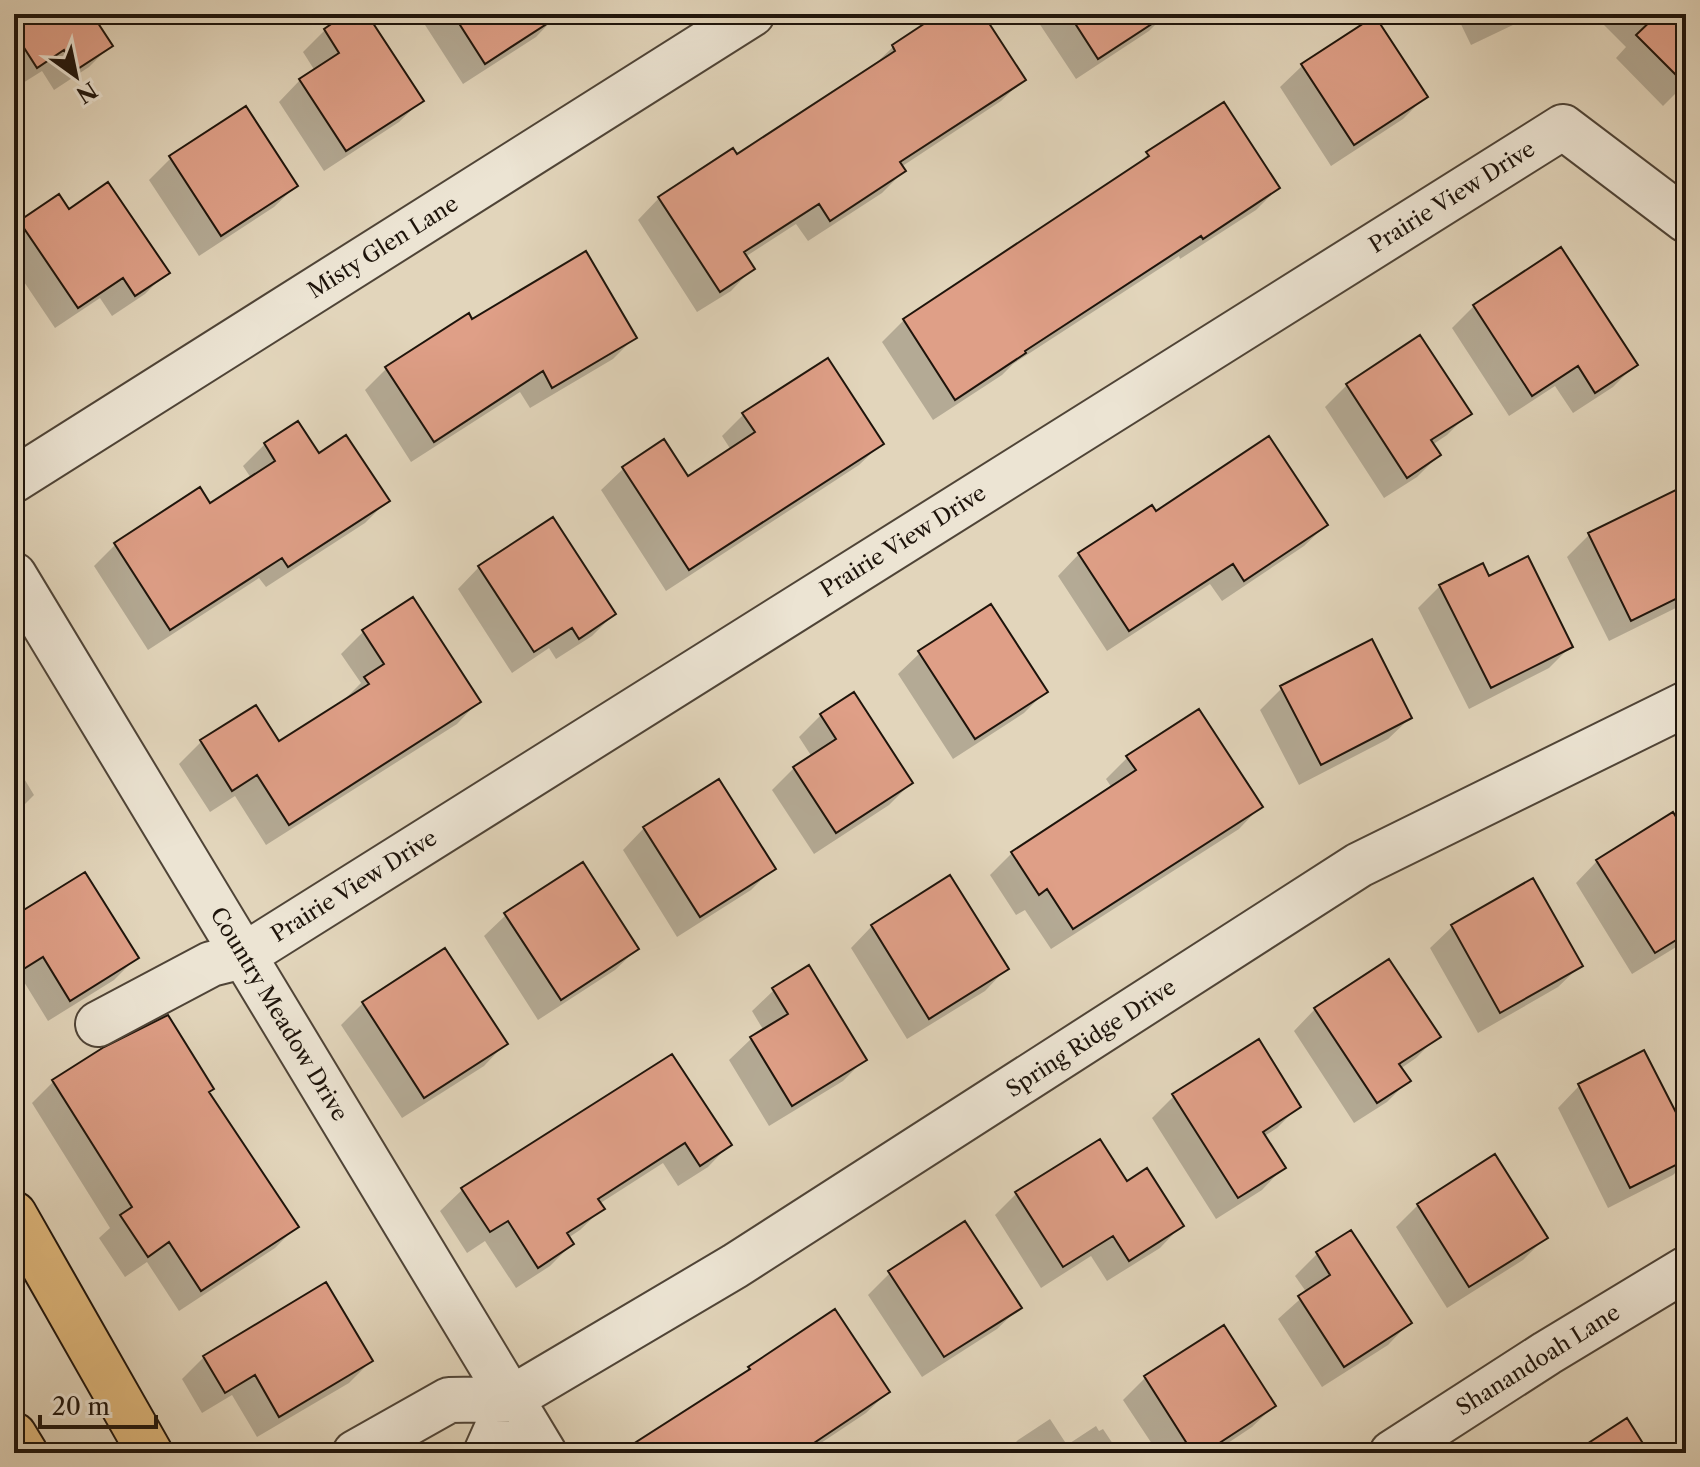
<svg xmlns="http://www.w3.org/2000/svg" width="1700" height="1467" viewBox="0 0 1700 1467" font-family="'Libre Caslon Text',serif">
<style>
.shadow{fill:#0003}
.building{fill:#df9f87;stroke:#1e140b;stroke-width:2}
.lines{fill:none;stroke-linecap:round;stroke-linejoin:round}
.minor-casing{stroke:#4f4437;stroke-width:48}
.major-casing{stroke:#1e140b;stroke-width:48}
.minor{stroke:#ece4d3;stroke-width:44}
.major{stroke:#e1ba7e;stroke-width:44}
.labels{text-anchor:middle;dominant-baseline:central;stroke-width:7;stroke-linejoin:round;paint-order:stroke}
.street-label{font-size:22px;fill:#1e140b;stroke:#ece4d3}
</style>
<rect width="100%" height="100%" fill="#e2d5bb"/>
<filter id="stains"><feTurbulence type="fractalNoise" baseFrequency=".0025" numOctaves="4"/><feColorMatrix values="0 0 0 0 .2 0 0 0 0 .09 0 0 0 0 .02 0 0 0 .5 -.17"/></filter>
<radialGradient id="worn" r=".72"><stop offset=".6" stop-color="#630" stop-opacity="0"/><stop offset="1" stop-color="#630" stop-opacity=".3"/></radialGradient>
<path class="shadow" d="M 14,14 L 90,14 L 110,46 L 89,67 L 54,90 L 42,71 L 15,88 Z
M 350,14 L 365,14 L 421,101 L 399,122 L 324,171 L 279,102 L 300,80 L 315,71 L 303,52 L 325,30 Z
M 418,14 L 557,14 L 557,15 L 536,37 L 463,84 Z
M 943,14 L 981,14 L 1023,80 L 1001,101 L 901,167 L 904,171 L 882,193 L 808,241 L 796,224 L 745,257 L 752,269 L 731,291 L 697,312 L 638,220 L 659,198 L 736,157 L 871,68 L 893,47 Z
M 1033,14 L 1166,14 L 1149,31 L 1076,79 Z
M 1456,14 L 1536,14 L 1471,45 Z
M 1593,14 L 1686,14 L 1686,83 L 1663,106 L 1616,58 L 1626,47 Z
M 1302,66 L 1425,97 L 1403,119 L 1331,166 L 1280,87 Z
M 1148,154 L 1278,188 L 1256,210 L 1180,259 L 1179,256 L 1013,364 L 1002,375 L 933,420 L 882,342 L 904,320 L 1132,170 Z
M 171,158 L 296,186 L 274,207 L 199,256 L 149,180 Z
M 69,212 L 167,272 L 145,294 L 112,316 L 100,298 L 55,328 L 14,267 L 14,228 L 20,222 Z
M 1560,250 L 1635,365 L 1613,387 L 1573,413 L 1555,386 L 1509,416 L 1452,328 L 1474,306 Z
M 472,322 L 635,337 L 613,359 L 530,408 L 520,392 L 411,462 L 365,390 L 386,369 Z
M 1420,338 L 1469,413 L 1447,435 L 1432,445 L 1439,455 L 1417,477 L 1384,498 L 1325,407 L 1347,385 Z
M 743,415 L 881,444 L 859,465 L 666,591 L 601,490 L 623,469 L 687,479 L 731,450 L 722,436 Z
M 265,444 L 318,456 L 387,501 L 365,523 L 266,587 L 259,578 L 148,650 L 94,566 L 115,545 L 210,506 L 251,478 L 243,466 Z
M 1680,490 L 1686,502 L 1686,603 L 1609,641 L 1567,557 L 1589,535 Z
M 1156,514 L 1326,525 L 1304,546 L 1222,601 L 1210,584 L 1107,651 L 1058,576 L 1079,554 Z
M 479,567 L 614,614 L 592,636 L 556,659 L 549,648 L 512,673 L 458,589 Z
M 1488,579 L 1571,646 L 1549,668 L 1469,709 L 1418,608 L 1440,586 Z
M 412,600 L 478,702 L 457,724 L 266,845 L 235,796 L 210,812 L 179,764 L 201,742 L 255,707 L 279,744 L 344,700 L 361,683 L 341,654 L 363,632 Z
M 920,653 L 1045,692 L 1024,713 L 953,759 L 898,674 Z
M 1282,688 L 1410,718 L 1388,739 L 1299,785 L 1260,710 Z
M 821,715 L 911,783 L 889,805 L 814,854 L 772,790 L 794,768 L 812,757 L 799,737 Z
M 1127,758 L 1260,807 L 1239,829 L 1051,949 L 1025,910 L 1016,915 L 990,875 L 1012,853 L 1112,788 L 1106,779 Z
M 14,762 L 34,795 L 14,815 Z
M 644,828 L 773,868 L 751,890 L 677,937 L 623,850 Z
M 1686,837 L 1686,941 L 1632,974 L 1576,883 L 1597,861 Z
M 506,915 L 637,949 L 615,970 L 538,1020 L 484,936 Z
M 14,919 L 136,958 L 114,980 L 48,1021 L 21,977 L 14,981 Z
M 872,926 L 1006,969 L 985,991 L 907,1039 L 851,948 Z
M 1452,927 L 1580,966 L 1558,987 L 1478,1033 L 1430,948 Z
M 774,990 L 864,1060 L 843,1081 L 769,1126 L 729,1060 L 751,1039 L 764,1031 L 752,1011 Z
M 363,1003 L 505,1044 L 484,1066 L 402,1118 L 341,1025 Z
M 1315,1009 L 1438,1036 L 1416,1058 L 1400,1069 L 1408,1081 L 1387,1102 L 1354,1123 L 1294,1031 Z
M 672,1056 L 729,1145 L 708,1167 L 678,1186 L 663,1163 L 599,1204 L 602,1209 L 580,1230 L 568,1238 L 572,1244 L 550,1266 L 516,1288 L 485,1241 L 467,1253 L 440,1211 L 462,1190 Z
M 53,1082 L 207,1093 L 296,1227 L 275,1248 L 179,1311 L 147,1262 L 125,1277 L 99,1238 L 110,1228 L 32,1103 Z
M 1579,1086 L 1686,1137 L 1686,1162 L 1673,1175 L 1608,1208 L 1558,1108 Z
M 1174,1096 L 1299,1106 L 1277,1128 L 1263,1137 L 1283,1168 L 1262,1190 L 1216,1219 L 1152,1118 Z
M 1126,1184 L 1181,1226 L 1160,1248 L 1107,1281 L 1091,1256 L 1041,1288 L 995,1215 L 1017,1193 Z
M 1418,1205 L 1545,1238 L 1523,1260 L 1447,1308 L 1396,1227 Z
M 1350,1232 L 1409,1323 L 1388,1345 L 1322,1387 L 1278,1319 L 1307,1293 L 1295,1276 L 1317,1254 Z
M 890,1273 L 1019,1308 L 997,1329 L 922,1377 L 868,1295 Z
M 1223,1327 L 1274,1406 L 1252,1427 L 1213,1453 L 1158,1453 L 1123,1400 L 1145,1378 Z
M 204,1357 L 371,1361 L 349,1383 L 257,1437 L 232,1395 L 202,1413 L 182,1379 Z
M 750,1368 L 888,1392 L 866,1413 L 806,1453 L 623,1453 L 740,1378 Z
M 1050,1419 L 1067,1445 L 1096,1426 L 1099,1431 L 1103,1429 L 1119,1453 L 1005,1453 L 1018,1440 Z"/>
<path class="building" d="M 14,14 L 92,14 L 113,46 L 76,70 L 64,50 L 37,68 L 14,32 Z
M 346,14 L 367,14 L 424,101 L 346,151 L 299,79 L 339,53 L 324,29 Z
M 453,14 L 562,14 L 485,64 Z
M 939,14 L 983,14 L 1026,80 L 900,162 L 906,171 L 830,221 L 819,204 L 744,252 L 755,269 L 720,292 L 658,197 L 733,148 L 737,154 L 895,51 L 892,45 Z
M 1069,14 L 1167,14 L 1098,59 Z
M 1658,14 L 1686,14 L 1686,85 L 1636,35 Z
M 1375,16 L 1428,97 L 1354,145 L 1301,64 Z
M 1224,102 L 1280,188 L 1203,239 L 1201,236 L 1025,351 L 1026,353 L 955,400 L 903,319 L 1149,156 L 1146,152 Z
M 246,106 L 298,186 L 221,236 L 169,156 Z
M 108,182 L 170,273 L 135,296 L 123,278 L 78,308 L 19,221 L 59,194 L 69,209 Z
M 1561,247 L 1638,365 L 1595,393 L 1578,366 L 1532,396 L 1473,305 Z
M 586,251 L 637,338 L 552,388 L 543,371 L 434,442 L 385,367 L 469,313 L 472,319 Z
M 1420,335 L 1472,414 L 1431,440 L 1441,455 L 1407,478 L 1346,384 Z
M 828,358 L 884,444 L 689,570 L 622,467 L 664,439 L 688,476 L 755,432 L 742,413 Z
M 298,421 L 319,453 L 346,435 L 390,501 L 288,567 L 282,558 L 170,630 L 114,543 L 200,487 L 210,503 L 275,461 L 264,443 Z
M 1269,436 L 1328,525 L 1244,581 L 1233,564 L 1129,631 L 1078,553 L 1152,505 L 1156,511 Z
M 1686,485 L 1686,594 L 1631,621 L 1588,533 Z
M 553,517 L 616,614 L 579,639 L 572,628 L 534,652 L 478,566 Z
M 1528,556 L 1573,647 L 1491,688 L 1439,585 L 1483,563 L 1489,576 Z
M 413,597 L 481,702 L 289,825 L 257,775 L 232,791 L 200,740 L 256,705 L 279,741 L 369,684 L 364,677 L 384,664 L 362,630 Z
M 991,604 L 1048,692 L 975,739 L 918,651 Z
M 1372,639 L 1412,718 L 1321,765 L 1280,686 Z
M 854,692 L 913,783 L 836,833 L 793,767 L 836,739 L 820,714 Z
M 1199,709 L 1263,807 L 1073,929 L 1047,889 L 1039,895 L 1011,852 L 1136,770 L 1126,756 Z
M 719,779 L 776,869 L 700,917 L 643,827 Z
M 1673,812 L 1686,833 L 1686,934 L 1655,953 L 1596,860 Z
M 583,862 L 639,949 L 561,1000 L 504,913 Z
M 85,872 L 139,958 L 70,1001 L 43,957 L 14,975 L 14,916 Z
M 950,875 L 1009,969 L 929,1019 L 871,925 Z
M 1533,878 L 1583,966 L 1500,1013 L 1451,925 Z
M 445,948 L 508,1044 L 424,1098 L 362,1002 Z
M 1389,959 L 1441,1037 L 1399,1064 L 1411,1081 L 1377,1103 L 1314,1008 Z
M 809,965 L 867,1060 L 792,1106 L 750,1037 L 788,1014 L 772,988 Z
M 168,1015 L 214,1089 L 209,1092 L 299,1227 L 201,1291 L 169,1242 L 148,1257 L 120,1215 L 132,1207 L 52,1080 L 104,1047 Z
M 1259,1039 L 1301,1107 L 1263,1132 L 1286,1168 L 1238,1198 L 1172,1094 Z
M 1644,1050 L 1686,1132 L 1686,1160 L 1630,1188 L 1578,1084 Z
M 672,1054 L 732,1145 L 700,1166 L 685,1143 L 598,1199 L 605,1209 L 567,1233 L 574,1244 L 538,1268 L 508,1221 L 490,1232 L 461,1188 Z
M 1100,1139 L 1127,1181 L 1147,1168 L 1184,1226 L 1129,1261 L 1113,1236 L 1063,1267 L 1015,1192 Z
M 1495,1154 L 1548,1238 L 1469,1287 L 1417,1204 Z
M 965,1221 L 1022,1308 L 944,1357 L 888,1271 Z
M 1351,1230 L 1412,1323 L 1344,1367 L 1298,1296 L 1330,1275 L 1316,1252 Z
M 326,1282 L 373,1361 L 279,1417 L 255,1375 L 225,1393 L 203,1356 Z
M 835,1309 L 890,1392 L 799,1453 L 619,1453 L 750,1369 L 748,1367 Z
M 1224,1325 L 1276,1406 L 1204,1453 L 1193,1453 L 1144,1376 Z
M 1627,1418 L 1649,1453 L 1573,1453 Z"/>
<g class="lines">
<defs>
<path id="minor" d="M 14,480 L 752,14
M 14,575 L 544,1453
M 98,1024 L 211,964 L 243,956 L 1563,127 L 1686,220
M 355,1453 L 449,1400 L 510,1399 L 735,1266 L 1359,865 L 1686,704
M 486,1453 L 510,1399
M 1392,1453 L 1547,1353 L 1686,1269"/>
<path id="major" d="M 14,1214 L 150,1453
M 14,1435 L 25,1453"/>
</defs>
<use href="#minor" class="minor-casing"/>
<use href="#major" class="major-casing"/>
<use href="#minor" class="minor"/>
<use href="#major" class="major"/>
</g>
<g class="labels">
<g class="street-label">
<text transform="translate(1452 197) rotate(-32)">Prairie View Drive</text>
<text transform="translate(383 247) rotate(-32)">Misty Glen Lane</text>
<text transform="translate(903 541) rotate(-32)">Prairie View Drive</text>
<text transform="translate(354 886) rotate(-32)">Prairie View Drive</text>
<text transform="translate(279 1014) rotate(59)">Country Meadow Drive</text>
<text transform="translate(1091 1038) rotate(-33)">Spring Ridge Drive</text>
<text transform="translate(1538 1360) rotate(-32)">Shanandoah Lane</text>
</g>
</g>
<rect width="1700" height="1467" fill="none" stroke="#e2d5bb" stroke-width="48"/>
<rect x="16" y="16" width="1668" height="1435" fill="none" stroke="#1e140b" stroke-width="4"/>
<rect x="24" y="24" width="1652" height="1419" fill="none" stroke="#1e140b" stroke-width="2"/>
<g transform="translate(76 76) rotate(147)" stroke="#ece4d3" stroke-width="6" paint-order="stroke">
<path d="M0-6L14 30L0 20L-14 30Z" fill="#1e140b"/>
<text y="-12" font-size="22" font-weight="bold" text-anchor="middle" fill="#1e140b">N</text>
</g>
<path d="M40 1415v12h116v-12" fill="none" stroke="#1e140b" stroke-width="4"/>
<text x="52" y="1415" font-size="24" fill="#1e140b" stroke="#ece4d3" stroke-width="6" paint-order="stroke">20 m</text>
<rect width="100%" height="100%" filter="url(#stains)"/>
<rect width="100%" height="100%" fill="url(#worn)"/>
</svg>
